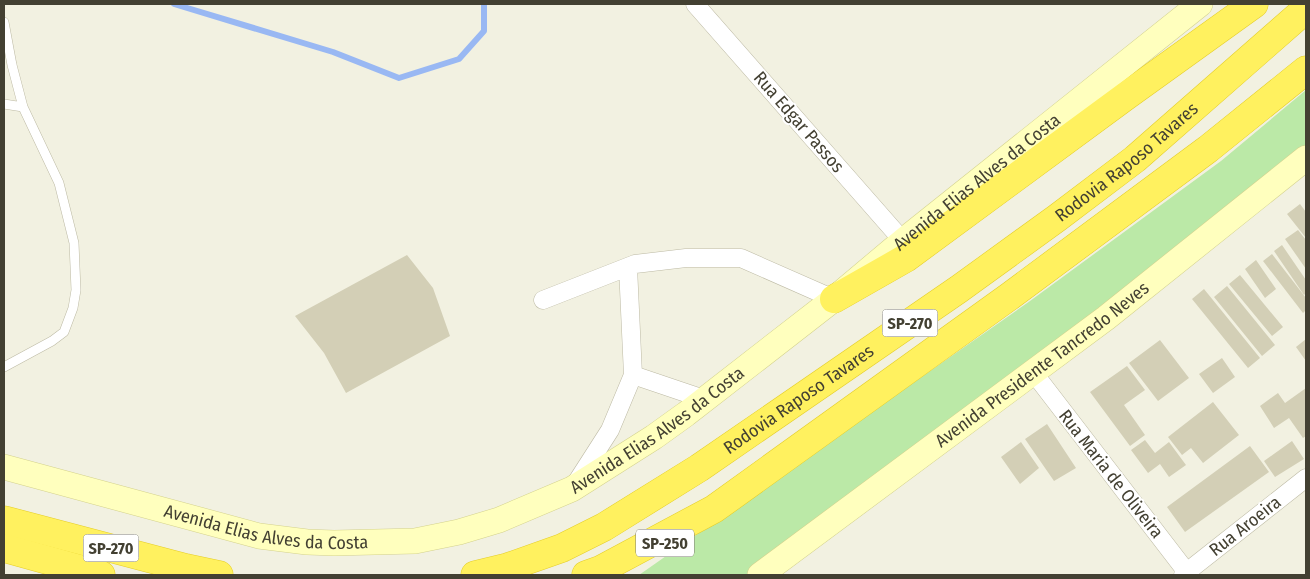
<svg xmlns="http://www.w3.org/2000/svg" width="1310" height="579" viewBox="0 0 1310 579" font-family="'Fira Sans Condensed',sans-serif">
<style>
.green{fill:#bbe9a7}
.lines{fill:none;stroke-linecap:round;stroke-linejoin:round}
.stream{stroke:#99b8f3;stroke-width:6}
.building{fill:#d3cfb6}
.service-casing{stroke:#bdbaa4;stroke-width:10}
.minor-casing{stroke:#bdbaa4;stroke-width:19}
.secondary-casing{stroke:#d4d28e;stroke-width:26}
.motorway-casing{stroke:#e4cd29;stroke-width:29}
.service{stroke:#fff;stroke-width:9}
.minor{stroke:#fff;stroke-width:18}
.secondary{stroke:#ffffbe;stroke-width:25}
.motorway{stroke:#fff15f;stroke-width:28}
.labels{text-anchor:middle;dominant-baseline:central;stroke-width:4;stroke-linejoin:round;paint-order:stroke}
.shield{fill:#fff;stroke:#7b7970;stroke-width:1}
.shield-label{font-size:16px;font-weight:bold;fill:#434032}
.street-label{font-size:18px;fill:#434032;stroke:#fff}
</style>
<rect width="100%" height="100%" fill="#f2f1e1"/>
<path class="green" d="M 1306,90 L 1306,150 L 769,560 L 747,575 L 639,575 L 1030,301 L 1221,161 Z"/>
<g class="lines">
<path class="stream" d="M 174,4 L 333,52 L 399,78 L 459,59 L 484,31 L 484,4"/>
</g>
<path class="building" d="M 1300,204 L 1306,212 L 1306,238 L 1287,214 Z
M 1298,230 L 1306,240 L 1306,269 L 1285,239 Z
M 1282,245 L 1306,280 L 1306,293 L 1304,295 L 1274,251 Z
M 1272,254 L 1306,298 L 1306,310 L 1303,313 L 1263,261 Z
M 407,255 L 433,288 L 450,336 L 346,393 L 324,353 L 295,316 Z
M 1256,260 L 1276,289 L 1265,298 L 1245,269 Z
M 1240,275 L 1283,327 L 1272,336 L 1229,284 Z
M 1227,286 L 1275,345 L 1262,356 L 1214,297 Z
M 1204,289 L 1260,358 L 1248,368 L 1192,299 Z
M 1306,339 L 1306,361 L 1296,347 Z
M 1160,340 L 1189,378 L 1158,401 L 1129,363 Z
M 1222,358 L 1235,377 L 1213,393 L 1199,374 Z
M 1127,366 L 1145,390 L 1124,405 L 1145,435 L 1130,446 L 1090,392 Z
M 1306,388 L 1306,436 L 1303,438 L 1289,418 L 1274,428 L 1260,406 L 1278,393 L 1285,403 Z
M 1213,402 L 1239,435 L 1203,463 L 1191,448 L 1182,455 L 1168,437 Z
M 1047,424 L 1076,468 L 1054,481 L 1025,439 Z
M 1145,440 L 1155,453 L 1169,442 L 1186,465 L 1169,477 L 1160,464 L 1148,473 L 1131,450 Z
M 1292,441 L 1304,459 L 1275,477 L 1264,461 Z
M 1021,442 L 1039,468 L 1020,484 L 1001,457 Z
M 1250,446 L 1269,472 L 1185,532 L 1167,507 Z"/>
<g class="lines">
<defs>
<path id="service" d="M 4,22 L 12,65 L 23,107 L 59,183 L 74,243 L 76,290 L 73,308 L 64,332 L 52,341 L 4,367
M 4,104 L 23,107"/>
<path id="minor" d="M 695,4 L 903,241
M 628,267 L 633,375
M 543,300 L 635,264 L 686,258 L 741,258 L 834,299
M 1033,372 L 1189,575
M 576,483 L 610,430 L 633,375 L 704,399
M 1183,575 L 1306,478"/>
<g id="secondary">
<path id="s1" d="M 4,467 L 259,536 L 307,542 L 334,543 L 415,541 L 459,532 L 499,520 L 572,489 L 654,437 L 686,414 L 834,299 L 903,241 L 1200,4"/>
<path id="s2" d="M 760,575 L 1106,318 L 1306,158"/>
</g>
<g id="motorway">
<path d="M 834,299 L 906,258 L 1126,96 L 1254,4"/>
<path d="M 4,520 L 186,568 L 219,575"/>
<path d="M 4,548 L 101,575"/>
<path id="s3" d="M 475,575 L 508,567 L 562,548 L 604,527 L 699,468 L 959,289 L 1057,218 L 1135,159 L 1306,9"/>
<path d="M 586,575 L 600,570 L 714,509 L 1010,296 L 1208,149 L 1306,70"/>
</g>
</defs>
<use href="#service" class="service-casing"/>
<use href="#minor" class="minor-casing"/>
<use href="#secondary" class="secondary-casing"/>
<use href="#motorway" class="motorway-casing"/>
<use href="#service" class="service"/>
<use href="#minor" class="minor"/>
<use href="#secondary" class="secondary"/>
<use href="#motorway" class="motorway"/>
</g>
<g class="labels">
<g class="shield">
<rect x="882.5" y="309.5" width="55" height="27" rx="4"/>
<rect x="636" y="529.5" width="58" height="27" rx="4"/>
<rect x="83.5" y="534.5" width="55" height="27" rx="4"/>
</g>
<g class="shield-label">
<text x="910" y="323">SP-270</text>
<text x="665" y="543">SP-250</text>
<text x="111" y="548">SP-270</text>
</g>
<g class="street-label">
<text transform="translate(799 122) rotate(49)">Rua Edgar Passos</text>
<text stroke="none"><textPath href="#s3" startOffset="776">Rodovia Raposo Tavares</textPath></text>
<text stroke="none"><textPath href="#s1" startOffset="1095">Avenida Elias Alves da Costa</textPath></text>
<text stroke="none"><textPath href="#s2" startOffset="352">Avenida Presidente Tancredo Neves</textPath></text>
<text stroke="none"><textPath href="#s3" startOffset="371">Rodovia Raposo Tavares</textPath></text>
<text stroke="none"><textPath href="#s1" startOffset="690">Avenida Elias Alves da Costa</textPath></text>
<text transform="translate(1111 474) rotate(52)">Rua Maria de Oliveira</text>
<text stroke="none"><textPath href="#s1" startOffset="270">Avenida Elias Alves da Costa</textPath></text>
<text transform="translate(1245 526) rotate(-38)">Rua Aroeira</text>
</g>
</g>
<rect width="1310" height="579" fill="none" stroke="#434032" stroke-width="10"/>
</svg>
